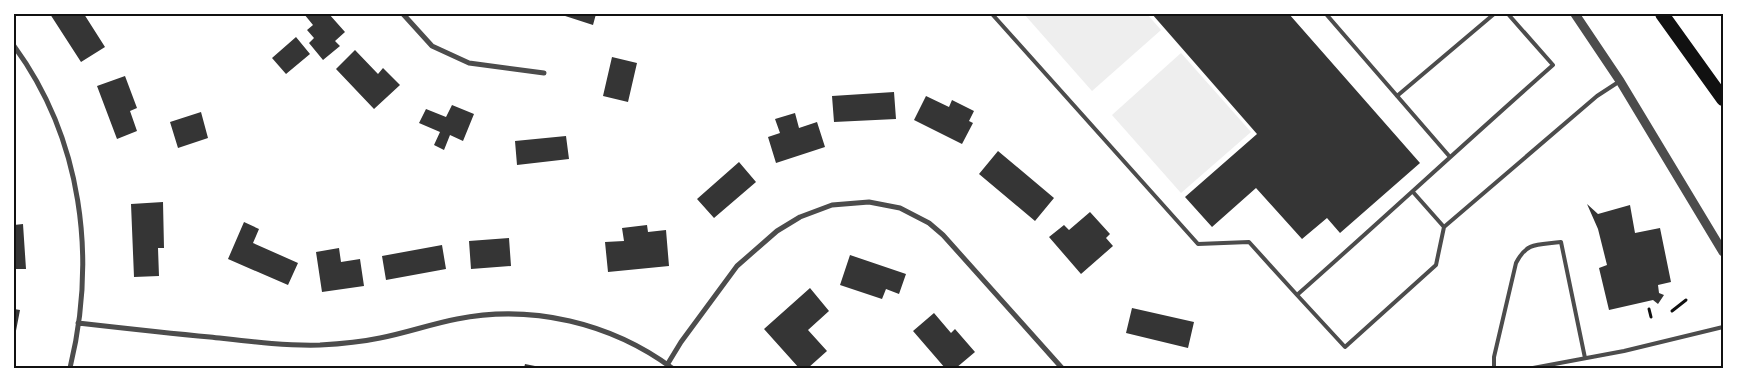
<svg xmlns="http://www.w3.org/2000/svg" width="1737" height="382" viewBox="0 0 1737 382" font-family="'DM Sans',sans-serif">
<style>
.green{fill:#eee}
.building{fill:#353535}
.lines{fill:none;stroke-linecap:round;stroke-linejoin:round}
.path{stroke:#111;stroke-width:3}
.service{stroke:#4c4c4c;stroke-width:4}
.minor{stroke:#4c4c4c;stroke-width:5}
.tertiary{stroke:#4c4c4c;stroke-width:9}
.motorway{stroke:#111;stroke-width:14}
.neatline{fill:none;stroke:#111;stroke-width:2}
</style>
<rect width="100%" height="100%" fill="#fff"/>
<path class="green" d="M 1024,14 L 1147,14 L 1161,30 L 1092,91 Z
M 1181,53 L 1251,132 L 1181,193 L 1112,115 Z"/>
<path class="building" d="M 50,14 L 84,14 L 105,47 L 81,62 Z
M 304,14 L 324,14 L 325,15 L 329,14 L 345,32 L 335,41 L 340,46 L 323,60 L 309,43 L 314,38 L 307,30 L 313,25 Z
M 559,14 L 596,14 L 593,25 Z
M 1152,14 L 1289,14 L 1420,163 L 1340,233 L 1327,218 L 1302,239 L 1256,188 L 1212,227 L 1185,197 L 1257,134 Z
M 296,37 L 310,54 L 286,74 L 272,58 Z
M 355,50 L 378,74 L 383,68 L 400,85 L 374,109 L 336,69 Z
M 612,57 L 637,63 L 628,102 L 603,96 Z
M 125,76 L 137,108 L 130,111 L 137,131 L 117,139 L 97,86 Z
M 894,92 L 896,119 L 834,122 L 832,96 Z
M 926,96 L 949,107 L 952,100 L 974,111 L 969,121 L 973,123 L 962,144 L 914,120 Z
M 452,105 L 474,114 L 463,141 L 450,135 L 444,150 L 434,145 L 440,132 L 419,123 L 426,109 L 446,117 Z
M 201,112 L 208,138 L 178,148 L 170,122 Z
M 795,113 L 799,128 L 817,122 L 825,147 L 776,163 L 768,137 L 780,133 L 775,119 Z
M 566,136 L 569,159 L 517,165 L 515,141 Z
M 998,151 L 1054,198 L 1035,221 L 979,174 Z
M 739,162 L 756,182 L 714,218 L 697,199 Z
M 163,202 L 164,248 L 158,248 L 159,276 L 134,277 L 131,204 Z
M 1587,204 L 1598,214 L 1630,205 L 1635,233 L 1660,228 L 1671,282 L 1658,285 L 1659,293 L 1664,295 L 1658,304 L 1653,300 L 1609,310 L 1599,268 L 1607,265 L 1598,229 Z
M 1090,212 L 1110,234 L 1106,238 L 1113,246 L 1081,274 L 1049,237 L 1064,225 L 1069,230 Z
M 244,222 L 259,229 L 253,243 L 298,263 L 288,285 L 228,259 Z
M 23,224 L 26,269 L 14,269 L 14,225 Z
M 647,225 L 648,232 L 666,230 L 669,266 L 608,272 L 605,242 L 624,241 L 622,228 Z
M 509,238 L 511,266 L 471,269 L 469,241 Z
M 442,245 L 446,269 L 386,280 L 382,256 Z
M 339,248 L 341,262 L 360,259 L 364,286 L 322,292 L 316,252 Z
M 850,255 L 906,274 L 899,294 L 886,289 L 882,299 L 840,285 Z
M 810,288 L 829,311 L 808,330 L 827,351 L 808,368 L 799,368 L 764,329 Z
M 1132,308 L 1194,322 L 1188,348 L 1126,333 Z
M 14,309 L 20,310 L 15,336 L 14,336 Z
M 934,313 L 951,333 L 955,329 L 975,352 L 956,368 L 945,368 L 913,331 Z
M 525,364 L 540,367 L 540,368 L 524,368 Z"/>
<g class="lines">
<path class="path" d="M 1649,309 L 1651,317
M 1672,311 L 1686,300"/>
<path class="service" d="M 992,14 L 1198,244 L 1249,242 L 1297,295
M 1326,14 L 1450,157
M 1508,14 L 1553,65 C 1467,141 1383,219 1297,295 L 1345,347 L 1436,265 L 1444,227 L 1597,96 L 1620,81
M 1397,96 L 1494,14
M 1413,192 L 1444,227
M 1494,368 L 1494,357 L 1516,263 C 1527,241 1539,245 1561,242 L 1585,358
M 1533,368 L 1624,351 L 1723,327"/>
<path class="minor" d="M 403,14 L 432,46 L 469,63 L 544,73
M 14,46 C 82,139 97,257 70,368
M 78,323 C 122,328 166,333 210,337 C 246,341 283,346 320,345 C 339,344 361,342 380,338 C 406,333 431,324 457,319 C 532,304 611,323 672,368
M 667,365 L 681,342 L 737,266 L 777,231 L 800,217 L 832,205 L 869,202 L 900,208 L 929,223 L 943,235 L 1062,368"/>
<path class="tertiary" d="M 1575,14 L 1620,81 L 1723,252"/>
<path class="motorway" d="M 1662,14 L 1723,99"/>
</g>
<rect width="1737" height="382" fill="none" stroke="#ffffff" stroke-width="30"/>
<rect x="15" y="15" width="1707" height="352" class="neatline"/>
</svg>
